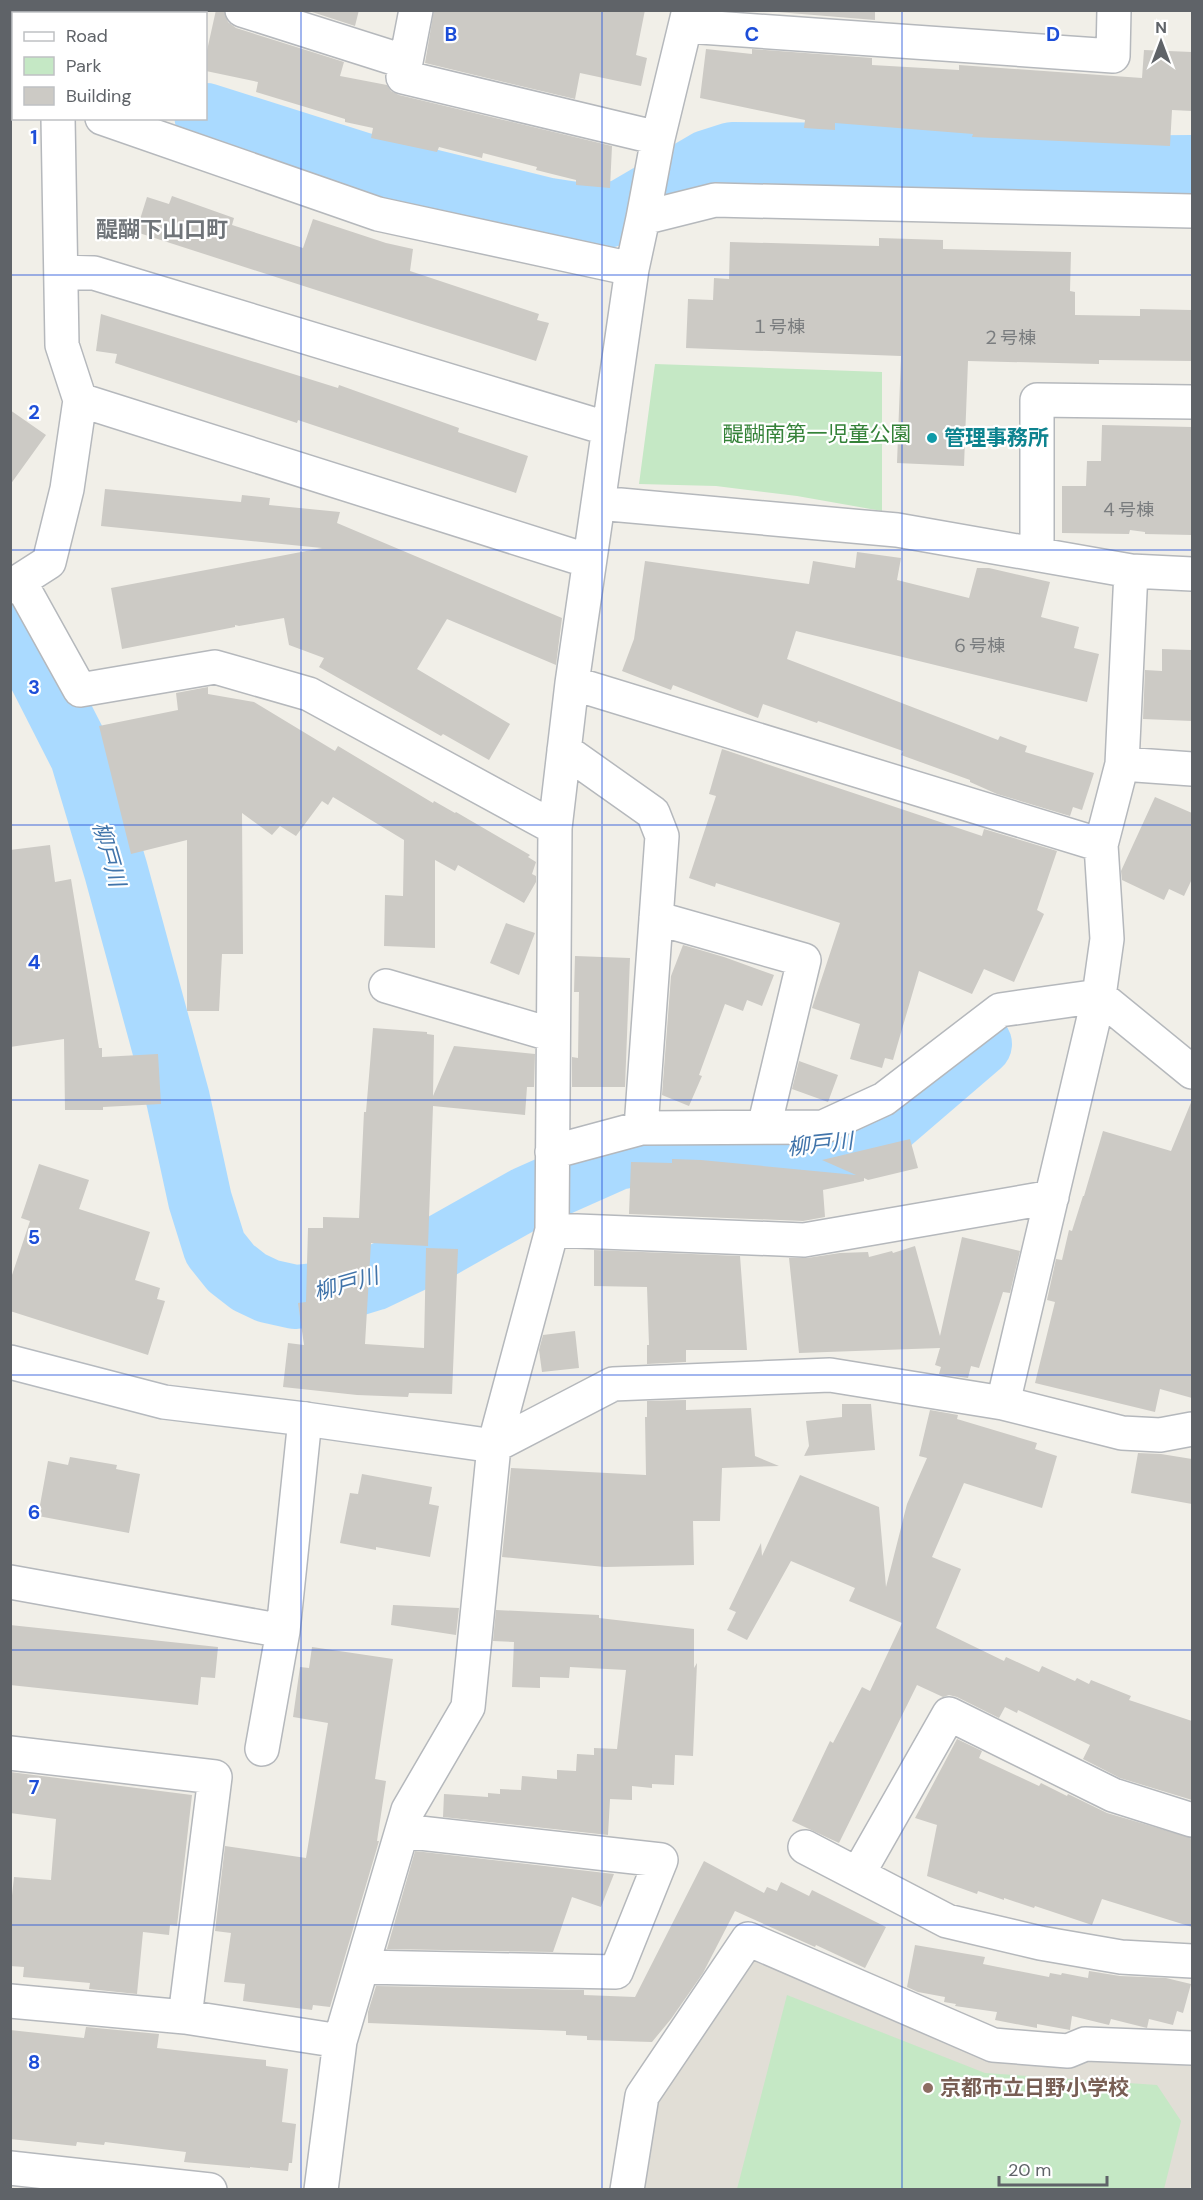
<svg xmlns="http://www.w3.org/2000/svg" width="1203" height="2200" viewBox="0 0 1203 2200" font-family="'DM Sans','Noto Sans JP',sans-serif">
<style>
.education{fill:#e1ded6}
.green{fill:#c5e8c5}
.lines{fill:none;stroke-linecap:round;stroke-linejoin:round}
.river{stroke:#aadaff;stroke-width:64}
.building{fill:#cccac5}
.street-casing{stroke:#b5b8bc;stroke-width:36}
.secondary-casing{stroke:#b6babf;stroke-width:36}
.street{stroke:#fff;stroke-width:33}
.secondary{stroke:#fff;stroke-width:33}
.grid{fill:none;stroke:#1d4ed8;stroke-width:1.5;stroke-opacity:0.55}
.culture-dot{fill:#0f9aa8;stroke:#fff;stroke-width:2}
.education-dot{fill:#8d6e63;stroke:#fff;stroke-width:2}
.labels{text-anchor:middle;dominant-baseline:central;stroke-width:4.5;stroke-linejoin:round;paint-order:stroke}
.number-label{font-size:18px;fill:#7a7d7f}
.park-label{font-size:21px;fill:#348238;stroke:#fff}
.culture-label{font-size:21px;font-weight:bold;fill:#0d838f;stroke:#fff;text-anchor:start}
.education-label{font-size:21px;font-weight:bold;fill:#785e54;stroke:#fff;text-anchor:start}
.neighbourhood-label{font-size:22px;font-weight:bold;fill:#70757a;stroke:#fff}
.water-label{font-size:22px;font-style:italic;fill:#4174aa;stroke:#fff}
.grid-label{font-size:20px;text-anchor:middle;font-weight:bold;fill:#1d4ed8;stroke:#fff;stroke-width:4.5;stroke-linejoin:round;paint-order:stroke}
</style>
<rect width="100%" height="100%" fill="#f1efe8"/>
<path class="education" d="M 770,1957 L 987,2056 L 1092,2055 L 1192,2065 L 1192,2177 L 1190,2189 L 637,2190 L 648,2111 L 748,1963 Z"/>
<path class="green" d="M 655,364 L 882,372 L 882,511 L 797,496 L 716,486 L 639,484 Z
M 787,1995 L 985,2073 L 1157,2085 L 1181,2121 L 1164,2189 L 737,2189 Z"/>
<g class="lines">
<path class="river" d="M 10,60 L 14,61
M 206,115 L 361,164 L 549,210 L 601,218 L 625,210 L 707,162 L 732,154 L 909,155 L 1053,168 L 1192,167
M 10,627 L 31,657 L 82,757 L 116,871 L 178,1099 L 200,1200 L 215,1248 L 231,1268 L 249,1282 L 268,1291 L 295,1297 L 324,1294 L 373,1279 L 440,1247 L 527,1198 L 617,1158 L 641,1154 L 836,1148 L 854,1145 L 881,1129 L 980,1044"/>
</g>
<path class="building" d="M 216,10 L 224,10 L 228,22 L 236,28 L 344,62 L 340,76 L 387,85 L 391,91 L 399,95 L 612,146 L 610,188 L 576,185 L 576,180 L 536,170 L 537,167 L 483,153 L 482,158 L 439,147 L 437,152 L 371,138 L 373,128 L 345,122 L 345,119 L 256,92 L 258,82 L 206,71 L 206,55 Z
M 306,10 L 359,10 L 355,26 Z
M 434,10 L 645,10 L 636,55 L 647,58 L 641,86 L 580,73 L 575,99 L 425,63 Z
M 754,10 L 875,10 L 875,20 Z
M 706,49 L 752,54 L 752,49 L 872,58 L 872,65 L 959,70 L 959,65 L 1142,78 L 1144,50 L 1192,52 L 1192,111 L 1172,110 L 1170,146 L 972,137 L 973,134 L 835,123 L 835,130 L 804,128 L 805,120 L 700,98 Z
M 172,196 L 234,218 L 232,225 L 303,248 L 313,219 L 386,243 L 413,249 L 410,271 L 539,314 L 537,320 L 549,323 L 536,361 L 136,232 L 147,197 L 169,204 Z
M 879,238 L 943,240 L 943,249 L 1071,252 L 1070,291 L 1075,292 L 1075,315 L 1140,316 L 1140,309 L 1192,310 L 1192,361 L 1099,360 L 1099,364 L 968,361 L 964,466 L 897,463 L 901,356 L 686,348 L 688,299 L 713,300 L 714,278 L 729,279 L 730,242 L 879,246 Z
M 101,314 L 338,388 L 339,385 L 459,428 L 458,432 L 528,456 L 516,493 L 298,420 L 297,423 L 115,363 L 117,354 L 96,351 Z
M 10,410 L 46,435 L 10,485 Z
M 1102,425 L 1192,427 L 1192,535 L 1145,534 L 1145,532 L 1130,530 L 1129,534 L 1062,533 L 1062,486 L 1086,486 L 1087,461 L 1101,461 Z
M 105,489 L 241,502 L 242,495 L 270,498 L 269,505 L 340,512 L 337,523 L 562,618 L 556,665 L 447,619 L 417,669 L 510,724 L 489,760 L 443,734 L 441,736 L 319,667 L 324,658 L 289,645 L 284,618 L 239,626 L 235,625 L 235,627 L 122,649 L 111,588 L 322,548 L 101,526 Z
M 857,552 L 901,558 L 897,580 L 969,598 L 977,568 L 989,568 L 1050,582 L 1041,617 L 1079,627 L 1074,648 L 1099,654 L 1087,702 L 796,631 L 787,659 L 998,740 L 1000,736 L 1027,746 L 1025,752 L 1094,773 L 1082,810 L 1073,807 L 1070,816 L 997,794 L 970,782 L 970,780 L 901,755 L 903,751 L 818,721 L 817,723 L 763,704 L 758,718 L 673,685 L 671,690 L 622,671 L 634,639 L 645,561 L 809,584 L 813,561 L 855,568 Z
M 1162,649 L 1192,650 L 1192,721 L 1143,719 L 1145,670 L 1162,671 Z
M 208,687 L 208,694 L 254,702 L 335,751 L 338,746 L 433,803 L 434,801 L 455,813 L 456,812 L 530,855 L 528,857 L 536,862 L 532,874 L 536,876 L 536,882 L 524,903 L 458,865 L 455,871 L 435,860 L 435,948 L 384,946 L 385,895 L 403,896 L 404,840 L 333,797 L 328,805 L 322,801 L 296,836 L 280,826 L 272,835 L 242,813 L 243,954 L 222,954 L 219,1011 L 187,1011 L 187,840 L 131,854 L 99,726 L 178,710 L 176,693 Z
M 722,749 L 982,836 L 984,829 L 1057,851 L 1037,910 L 1044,914 L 1014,982 L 984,969 L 972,994 L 919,971 L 893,1060 L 885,1058 L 882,1068 L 850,1059 L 860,1024 L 812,1008 L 840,923 L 716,883 L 715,887 L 689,878 L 716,796 L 709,794 Z
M 1155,797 L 1192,813 L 1192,879 L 1184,896 L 1169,889 L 1164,900 L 1122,880 L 1121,871 Z
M 50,845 L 55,882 L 71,879 L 99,1048 L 102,1048 L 102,1057 L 158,1054 L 161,1104 L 103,1107 L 103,1110 L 65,1110 L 64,1039 L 10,1047 L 10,850 Z
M 506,923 L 535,933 L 519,975 L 490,963 Z
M 683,945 L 724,957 L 774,975 L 762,1006 L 747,1000 L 743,1011 L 725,1004 L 699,1075 L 702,1076 L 689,1106 L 662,1095 L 671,976 Z
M 575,956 L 630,958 L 625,1087 L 572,1087 L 572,1057 L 578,1058 L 579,992 L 574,992 Z
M 373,1028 L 427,1032 L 427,1034 L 434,1035 L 433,1096 L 454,1046 L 535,1054 L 534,1087 L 527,1087 L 525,1115 L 433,1106 L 428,1246 L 371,1243 L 365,1344 L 424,1348 L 426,1248 L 458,1249 L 452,1394 L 409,1393 L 408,1397 L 357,1395 L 283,1387 L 288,1343 L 304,1345 L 298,1303 L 306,1302 L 308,1228 L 323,1228 L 323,1217 L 359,1218 L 364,1112 L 366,1112 Z
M 799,1061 L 838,1075 L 828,1102 L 792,1089 Z
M 1192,1100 L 1192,1398 L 1160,1389 L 1155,1412 L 1035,1383 L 1055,1302 L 1047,1300 L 1056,1259 L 1062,1260 L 1069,1230 L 1072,1231 L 1083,1196 L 1084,1196 L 1103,1131 L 1171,1151 Z
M 910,1139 L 918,1168 L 868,1180 L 864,1178 L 864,1181 L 823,1190 L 825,1217 L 803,1221 L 629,1214 L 631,1162 L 672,1163 L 672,1159 L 701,1160 L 856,1175 L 822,1160 Z
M 39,1164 L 89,1180 L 79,1209 L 150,1232 L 135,1280 L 160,1288 L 157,1299 L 165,1301 L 148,1355 L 10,1311 L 10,1281 L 30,1221 L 21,1218 Z
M 962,1237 L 1020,1251 L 1010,1293 L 1003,1292 L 979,1368 L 971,1366 L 968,1378 L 939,1374 L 941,1367 L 935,1365 L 940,1348 L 799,1353 L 789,1258 L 807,1258 L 840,1253 L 868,1252 L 869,1257 L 892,1251 L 893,1253 L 915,1246 L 940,1336 Z
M 594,1250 L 740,1256 L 747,1350 L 686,1350 L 686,1362 L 647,1364 L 647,1345 L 649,1345 L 647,1287 L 594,1286 Z
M 575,1331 L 579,1368 L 542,1372 L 539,1350 L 543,1335 Z
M 686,1400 L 686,1410 L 751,1408 L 755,1456 L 779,1466 L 722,1468 L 720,1521 L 693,1521 L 694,1565 L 605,1567 L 502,1557 L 511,1468 L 646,1475 L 645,1417 L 647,1417 L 647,1401 Z
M 842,1404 L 871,1404 L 875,1450 L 804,1456 L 809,1446 L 806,1421 L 842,1417 Z
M 930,1410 L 958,1415 L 957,1419 L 1037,1443 L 1035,1449 L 1057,1456 L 1042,1508 L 964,1483 L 932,1557 L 961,1569 L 936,1628 L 1004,1661 L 1006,1657 L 1039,1672 L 1042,1666 L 1075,1681 L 1077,1678 L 1089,1684 L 1091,1680 L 1131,1696 L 1129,1700 L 1192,1721 L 1192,1800 L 1120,1778 L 1083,1759 L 1090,1745 L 1018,1710 L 1017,1713 L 1005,1707 L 999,1718 L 957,1697 L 949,1695 L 943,1697 L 917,1685 L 839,1843 L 792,1821 L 830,1741 L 833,1743 L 862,1687 L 870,1691 L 902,1623 L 849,1601 L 855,1588 L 791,1561 L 747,1640 L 727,1630 L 736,1612 L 729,1609 L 761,1543 L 762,1556 L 800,1475 L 879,1507 L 886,1587 L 907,1504 L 927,1458 L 919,1456 Z
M 1138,1453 L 1161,1454 L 1192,1459 L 1192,1504 L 1131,1493 Z
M 70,1457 L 117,1465 L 116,1469 L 140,1474 L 129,1533 L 38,1516 L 48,1461 L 68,1465 Z
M 362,1474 L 432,1487 L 429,1504 L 439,1506 L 430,1557 L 376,1547 L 376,1550 L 340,1543 L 350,1493 L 358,1494 Z
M 393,1605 L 459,1608 L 456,1635 L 391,1625 Z
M 496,1610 L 599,1615 L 599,1618 L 694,1629 L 694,1668 L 697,1663 L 693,1756 L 675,1755 L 674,1785 L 652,1784 L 652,1788 L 632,1786 L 632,1800 L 610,1799 L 608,1835 L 443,1817 L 444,1794 L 488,1797 L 488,1793 L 500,1794 L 500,1789 L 521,1790 L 522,1776 L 557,1779 L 557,1770 L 576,1771 L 577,1754 L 594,1755 L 594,1748 L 617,1749 L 626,1670 L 570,1667 L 569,1678 L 540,1677 L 540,1688 L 512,1687 L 514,1642 L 493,1641 Z
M 10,1625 L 218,1647 L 215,1678 L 201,1677 L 198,1705 L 10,1685 Z
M 312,1647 L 393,1659 L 375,1779 L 386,1781 L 377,1841 L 379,1841 L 330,2007 L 313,2005 L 312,2010 L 243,2001 L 245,1984 L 224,1982 L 231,1933 L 215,1931 L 225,1846 L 306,1858 L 328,1723 L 293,1717 L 300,1667 L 309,1668 Z
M 957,1739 L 982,1751 L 979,1758 L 1039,1786 L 1041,1783 L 1067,1796 L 1068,1794 L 1107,1813 L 1192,1838 L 1192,1927 L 1102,1899 L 1092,1925 L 1035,1906 L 1034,1908 L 1004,1898 L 1004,1900 L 978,1891 L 977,1894 L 927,1876 L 937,1825 L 915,1818 Z
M 10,1772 L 192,1795 L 177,1926 L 170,1925 L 169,1935 L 143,1932 L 137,1994 L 89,1989 L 90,1983 L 23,1977 L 24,1967 L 10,1966 L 10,1914 L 14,1877 L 51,1880 L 56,1819 L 10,1813 Z
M 415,1851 L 614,1874 L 601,1907 L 572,1897 L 553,1952 L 387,1949 Z
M 704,1861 L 764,1893 L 767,1887 L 777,1891 L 781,1882 L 809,1896 L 812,1890 L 886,1927 L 865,1968 L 816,1945 L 815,1947 L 735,1911 L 703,1973 L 671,2019 L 652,2042 L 587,2040 L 587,2036 L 566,2035 L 566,2031 L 368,2023 L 368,2012 L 376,1986 L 584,1990 L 584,1995 L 635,1997 Z
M 915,1945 L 985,1957 L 983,1964 L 1049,1977 L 1050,1973 L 1061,1975 L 1062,1973 L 1088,1978 L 1089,1971 L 1120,1976 L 1166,1978 L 1191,1984 L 1183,2013 L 1177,2011 L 1173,2025 L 1149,2019 L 1147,2028 L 1111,2019 L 1109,2025 L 1072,2016 L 1070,2030 L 1037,2024 L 1037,2028 L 995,2020 L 997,2012 L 955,2006 L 956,2004 L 944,2002 L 945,1997 L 918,1992 L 907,1987 Z
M 86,2027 L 159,2034 L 157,2048 L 266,2060 L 266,2066 L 288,2069 L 282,2122 L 296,2124 L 292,2163 L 289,2163 L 288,2171 L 250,2167 L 250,2168 L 184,2162 L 186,2152 L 105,2142 L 104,2145 L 77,2142 L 76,2146 L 10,2139 L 10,2030 L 84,2038 Z"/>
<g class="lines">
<defs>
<path id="street" d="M 242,10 L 406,62
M 416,10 L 403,77 L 658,138
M 686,26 L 1113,56 L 1114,10
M 102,118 L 378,214 L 632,269
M 643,218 L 715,200 L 1192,211
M 61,272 L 94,273 L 609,429
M 80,400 L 589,561
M 598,503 L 897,530 L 1131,571 L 1192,574
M 1037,554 L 1037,400 L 1192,402
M 20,582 L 80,690 L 215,667 L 309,694 L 555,828
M 10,587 L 49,562 L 67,489 L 80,400 L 62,345 L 58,118
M 572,683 L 1101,845
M 564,750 L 653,813 L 662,836 L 641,1128
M 1122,764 L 1192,769
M 656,918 L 804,960 L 764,1127
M 386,986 L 553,1035
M 552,1152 L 641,1128 L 823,1127 L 884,1099 L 1000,1010 L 1099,996 L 1192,1072
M 552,1230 L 804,1240 L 1052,1197
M 1003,1403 L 1099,996 L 1107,939 L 1101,845 L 1122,764 L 1131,571
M 494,1446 L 613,1384 L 830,1375 L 1003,1403 L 1122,1433 L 1160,1435 L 1192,1429
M 10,1582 L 283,1631 L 305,1419
M 262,1749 L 283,1631
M 10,1753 L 215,1777 L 185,2017
M 805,1847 L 947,1921 L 1040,1943 L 1121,1957 L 1192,1961
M 858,1874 L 949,1714 L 1113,1795 L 1192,1820
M 362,1967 L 616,1972 L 661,1860 L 402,1831
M 10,2001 L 185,2017 L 340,2041
M 10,2168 L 210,2190
M 321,2190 L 340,2041 L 408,1810 L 468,1707 L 494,1446 L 552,1230 L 555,828 L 572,683 L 632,269 L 643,218 L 658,138 L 689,10
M 627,2190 L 642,2096 L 748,1939 L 993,2045 L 1068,2051 L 1085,2044 L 1192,2048"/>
<path id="secondary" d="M 58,14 L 58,10
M 10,1362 L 164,1402 L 305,1419 L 494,1446"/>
</defs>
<use href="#street" class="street-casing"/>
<use href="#secondary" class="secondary-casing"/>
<use href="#street" class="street"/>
<use href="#secondary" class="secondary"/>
</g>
<path class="grid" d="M 301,10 L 301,2190M 602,10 L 602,2190M 902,10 L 902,2190M 10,275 L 1192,275M 10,550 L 1192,550M 10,825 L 1192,825M 10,1100 L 1192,1100M 10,1375 L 1192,1375M 10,1650 L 1192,1650M 10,1925 L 1192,1925"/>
<circle class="culture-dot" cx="932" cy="438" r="6"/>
<circle class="education-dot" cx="928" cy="2088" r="6"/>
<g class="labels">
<g class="number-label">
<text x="778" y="327">１号棟</text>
<text x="1009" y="338">２号棟</text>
<text x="1127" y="510">４号棟</text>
<text x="978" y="646">６号棟</text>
</g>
<g class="park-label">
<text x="817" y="434">醍醐南第一児童公園</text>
</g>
<g class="culture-label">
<text x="944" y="438">管理事務所</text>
</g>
<g class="education-label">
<text x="940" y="2088">京都市立日野小学校</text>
</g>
<g class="neighbourhood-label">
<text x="162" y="229">醍醐下山口町</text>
</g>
<g class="water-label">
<text transform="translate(109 854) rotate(74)">柳戸川</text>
<text transform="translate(820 1144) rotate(-6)">柳戸川</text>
<text transform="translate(346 1284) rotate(-16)">柳戸川</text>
</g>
</g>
<g class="grid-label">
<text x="451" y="41">B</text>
<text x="752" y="41">C</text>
<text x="1053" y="41">D</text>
<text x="34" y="144">1</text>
<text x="34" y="419">2</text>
<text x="34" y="694">3</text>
<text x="34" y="969">4</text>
<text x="34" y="1244">5</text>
<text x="34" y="1519">6</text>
<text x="34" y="1794">7</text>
<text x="34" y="2069">8</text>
</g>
<rect width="1203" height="2200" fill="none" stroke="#5f6368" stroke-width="24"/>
<rect x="12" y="12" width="195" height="108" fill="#ffffff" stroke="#bfc1c3" stroke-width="1.5"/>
<rect x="24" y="32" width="30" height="9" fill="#ffffff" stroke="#bfc1c3" stroke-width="1.5"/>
<text x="66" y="42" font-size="18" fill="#5f6368">Road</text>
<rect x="24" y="57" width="30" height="18" fill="#c5e8c5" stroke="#bfc1c3" stroke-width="1.5"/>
<text x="66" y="72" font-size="18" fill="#5f6368">Park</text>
<rect x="24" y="87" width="30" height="18" fill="#cccac5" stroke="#bfc1c3" stroke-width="1.5"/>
<text x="66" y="102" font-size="18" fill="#5f6368">Building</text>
<g transform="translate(1161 42)" stroke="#ffffff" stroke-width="4.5" paint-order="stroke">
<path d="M0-4.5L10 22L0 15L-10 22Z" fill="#5f6368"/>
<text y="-9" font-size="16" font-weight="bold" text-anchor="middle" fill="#5f6368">N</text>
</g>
<path d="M999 2176v9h108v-9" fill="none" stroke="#5f6368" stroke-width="3"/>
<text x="1008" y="2176" font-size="18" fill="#5f6368" stroke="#ffffff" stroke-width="4.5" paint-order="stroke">20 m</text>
</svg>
